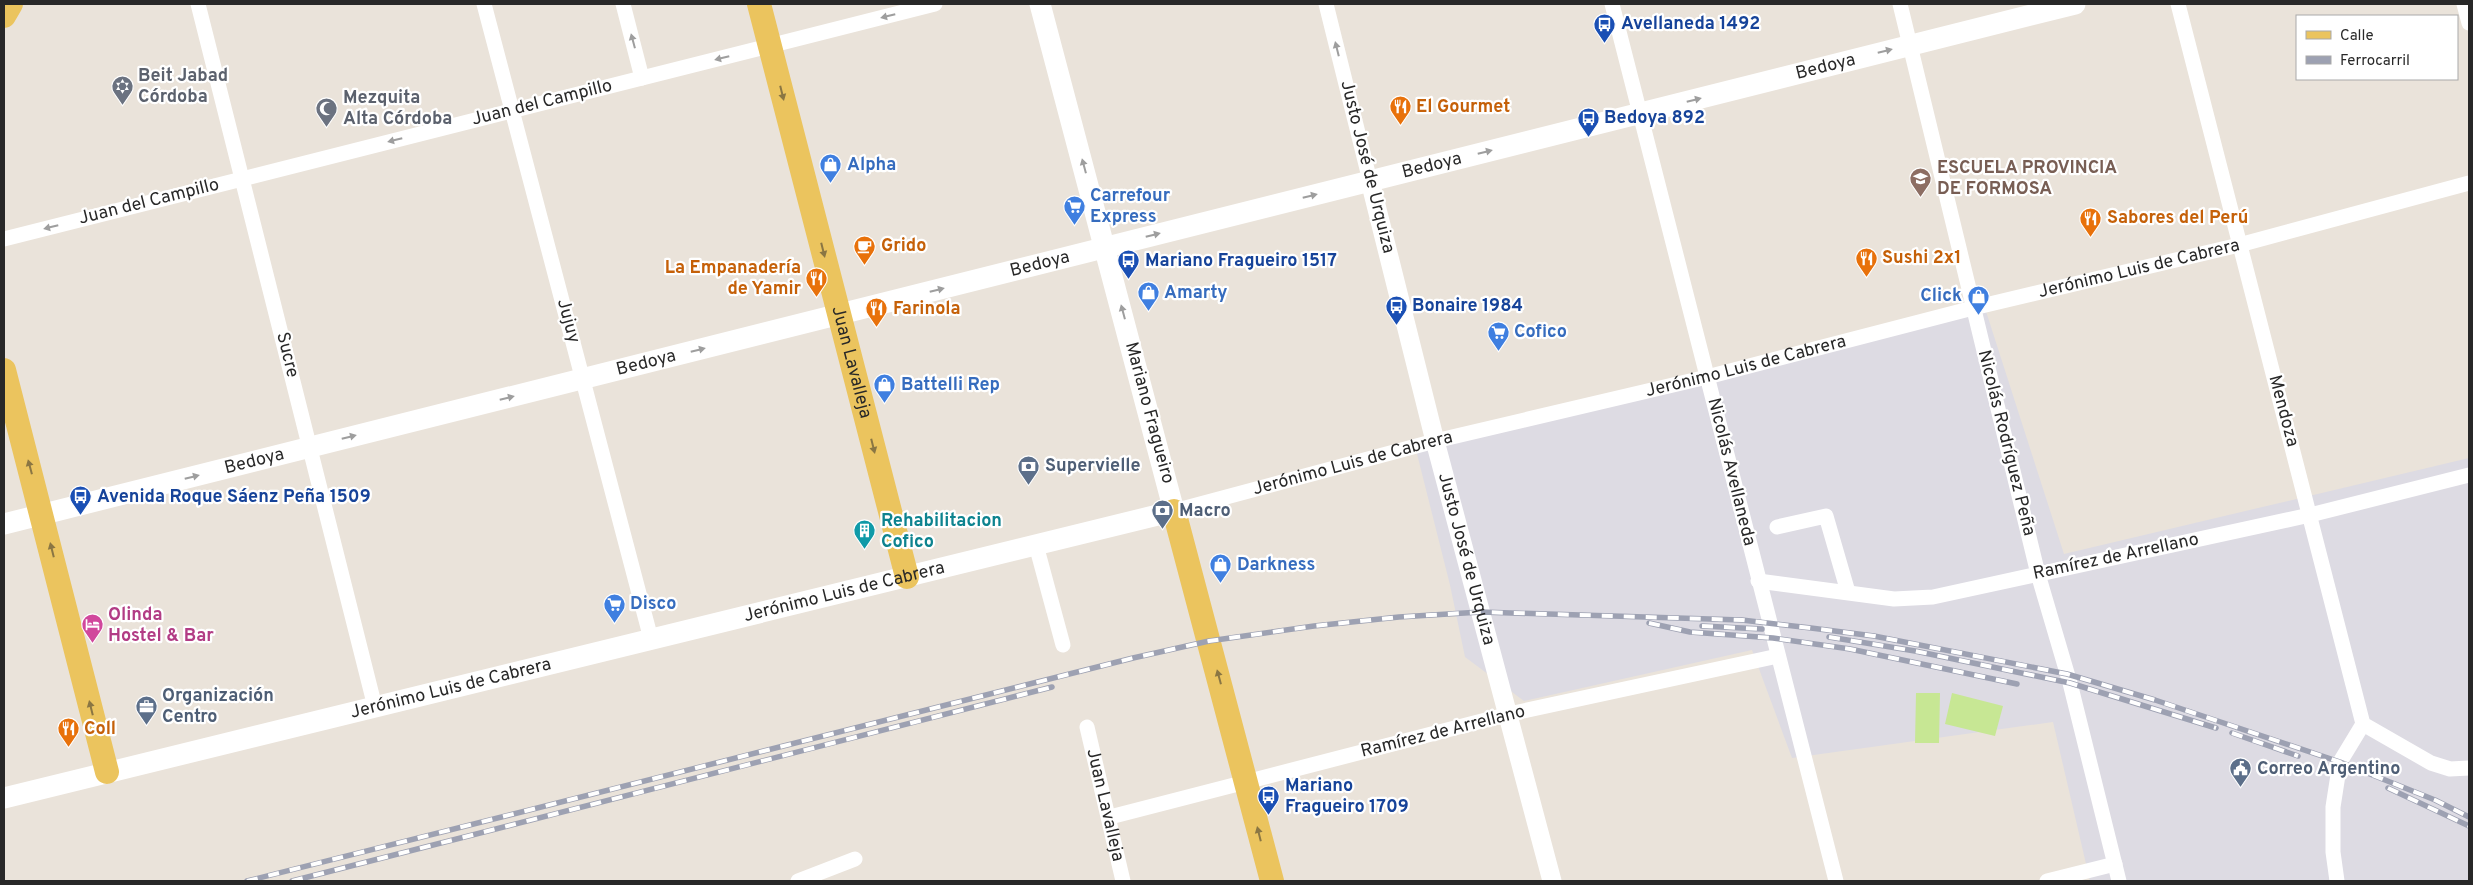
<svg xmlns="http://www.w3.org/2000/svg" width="2473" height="885" viewBox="0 0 2473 885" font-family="Overpass,sans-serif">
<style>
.industrial{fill:#dddbe3}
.pitch{fill:#c7e794}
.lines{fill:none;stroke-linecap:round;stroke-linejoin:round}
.minor{stroke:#fff;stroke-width:15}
.tertiary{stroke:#fff;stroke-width:19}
.secondary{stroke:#fff;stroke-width:21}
.primary{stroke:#ebc45e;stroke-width:24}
.rail-casing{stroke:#9da1b2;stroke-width:5.5}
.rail{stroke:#fff;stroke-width:4;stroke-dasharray:11;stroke-linecap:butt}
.oneway{fill:#9e9e9e}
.oneway2{fill:#8a7643}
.labels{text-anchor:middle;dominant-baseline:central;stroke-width:4.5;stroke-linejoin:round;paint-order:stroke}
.transit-label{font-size:18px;font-weight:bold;fill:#164399;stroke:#fff;text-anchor:start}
.street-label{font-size:18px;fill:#282828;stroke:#fff}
.worship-label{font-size:18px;font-weight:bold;fill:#5b616d;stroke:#fff;text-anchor:start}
.food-label{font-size:18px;font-weight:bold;fill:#c56008;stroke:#fff;text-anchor:start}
.shop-label{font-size:18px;font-weight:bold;fill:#366cbe;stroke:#fff;text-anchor:start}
.education-label{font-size:18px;font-weight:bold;fill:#785e54;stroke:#fff;text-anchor:start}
.service-label{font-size:18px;font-weight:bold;fill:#4e5e75;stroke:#fff;text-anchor:start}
.culture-label{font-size:18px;font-weight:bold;fill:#0d838f;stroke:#fff;text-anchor:start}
.hotel-label{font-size:18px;font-weight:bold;fill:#b23c85;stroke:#fff;text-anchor:start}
</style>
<rect width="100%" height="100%" fill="#eae3da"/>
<path class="industrial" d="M 1983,302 L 2064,554 L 2469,458 L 2469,881 L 2090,881 L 2053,722 L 1792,758 L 1752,650 L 1524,701 L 1465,657 L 1450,585 L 1415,446 Z"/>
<path class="pitch" d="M 1916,693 L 1940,693 L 1939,743 L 1915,743 Z
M 1952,693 L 2003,706 L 1995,736 L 1945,724 Z"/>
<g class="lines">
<g class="minor">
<path d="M 198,4 L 375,707"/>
<path d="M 484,4 L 651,639"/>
<path d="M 623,4 L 642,78"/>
<path d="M 1326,4 L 1370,181"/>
<path d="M 1612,4 L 1836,881"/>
<path d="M 1900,4 L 2038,574 L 2070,683 L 2119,881"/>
<path d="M 2178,4 L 2363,724 L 2431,763 L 2450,769 L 2469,768"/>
<path d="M 2464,4 L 2469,23"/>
<path d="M 4,239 L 935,4"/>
<path id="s1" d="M 1174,511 L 1435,441 L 1707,377 L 1973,308 L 2239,245 L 2469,183"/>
<path d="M 1777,527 L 1826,516 L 1848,592"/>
<path d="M 1036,545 L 1063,645"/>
<path d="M 1758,581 L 1894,599 L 1933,597 L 2310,515 L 2469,475"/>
<path id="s2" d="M 1087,727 L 1123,881"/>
<path d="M 1110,817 L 1509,714 L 1778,656"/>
<path d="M 798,881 L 855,859"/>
<path d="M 2047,881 L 2115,864"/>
<path d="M 2337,881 L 2333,852 L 2333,807 L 2340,762 L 2363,724"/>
</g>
<path class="tertiary" id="s3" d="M 1370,181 L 1435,441 L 1552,881"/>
<g class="secondary">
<path id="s4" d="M 4,524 L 2075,4"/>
<path id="s5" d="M 4,798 L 1174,511 L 1040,4"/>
</g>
<g class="primary">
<path id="s6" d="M 759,4 L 907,577"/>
<path d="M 4,16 L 11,4"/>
<path d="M 4,370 L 107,772"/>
<path d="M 1174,511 L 1272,881"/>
</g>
<defs>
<path id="rail" d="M 1649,623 L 1690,632 L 1773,638 L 1850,649 L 2017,684
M 1702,626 L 1762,629
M 1829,637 L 1915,651 L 2070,683 L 2216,728
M 2232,733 L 2298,756
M 2388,788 L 2469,826
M 247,881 L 1133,658 L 1209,641 L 1314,626 L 1399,617 L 1481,612 L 1742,620 L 1811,628 L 1874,636 L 2067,674 L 2155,700 L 2340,762 L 2435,800 L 2469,817
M 292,881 L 1052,687"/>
</defs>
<use href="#rail" class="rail-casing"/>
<use href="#rail" class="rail"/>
</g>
<defs><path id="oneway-solid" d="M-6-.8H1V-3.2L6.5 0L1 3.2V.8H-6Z" transform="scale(1.25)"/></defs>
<g class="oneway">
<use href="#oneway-solid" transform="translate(888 16) rotate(166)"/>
<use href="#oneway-solid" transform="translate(633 41) rotate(-105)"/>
<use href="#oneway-solid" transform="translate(1337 49) rotate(-104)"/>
<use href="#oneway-solid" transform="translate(1885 51) rotate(-14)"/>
<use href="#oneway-solid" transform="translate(722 58) rotate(166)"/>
<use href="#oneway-solid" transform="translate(1694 100) rotate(-14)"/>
<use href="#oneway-solid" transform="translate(395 140) rotate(166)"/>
<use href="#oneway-solid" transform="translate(1485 152) rotate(-14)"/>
<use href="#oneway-solid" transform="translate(1084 166) rotate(-105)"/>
<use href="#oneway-solid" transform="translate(1310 196) rotate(-14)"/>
<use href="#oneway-solid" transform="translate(51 227) rotate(166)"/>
<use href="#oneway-solid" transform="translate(1153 235) rotate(-14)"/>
<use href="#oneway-solid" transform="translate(937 290) rotate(-14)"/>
<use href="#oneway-solid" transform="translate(1123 312) rotate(-105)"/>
<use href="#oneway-solid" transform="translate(698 350) rotate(-14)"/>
<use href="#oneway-solid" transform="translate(507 398) rotate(-14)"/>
<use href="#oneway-solid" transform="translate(349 437) rotate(-14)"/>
<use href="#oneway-solid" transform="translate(192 477) rotate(-14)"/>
</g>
<g class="oneway2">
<use href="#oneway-solid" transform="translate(782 93) rotate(76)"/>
<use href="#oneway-solid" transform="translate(823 250) rotate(76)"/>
<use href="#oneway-solid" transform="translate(873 446) rotate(76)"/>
<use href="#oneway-solid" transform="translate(30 467) rotate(-105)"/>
<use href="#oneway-solid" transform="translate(52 550) rotate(-104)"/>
<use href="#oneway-solid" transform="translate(1219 677) rotate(-105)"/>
<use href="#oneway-solid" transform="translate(91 708) rotate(-104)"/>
<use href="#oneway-solid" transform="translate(1259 834) rotate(-104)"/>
</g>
<defs>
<symbol id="bus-pin" viewBox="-11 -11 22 30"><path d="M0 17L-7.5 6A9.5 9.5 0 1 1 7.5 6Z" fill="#1a4fb4" stroke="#fff"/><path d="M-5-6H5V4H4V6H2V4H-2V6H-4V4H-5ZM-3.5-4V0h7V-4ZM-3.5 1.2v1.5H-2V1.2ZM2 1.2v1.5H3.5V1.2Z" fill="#fff"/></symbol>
<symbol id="synagogue-pin" viewBox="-11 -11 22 30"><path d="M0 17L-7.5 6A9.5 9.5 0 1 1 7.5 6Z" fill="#6b7280" stroke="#fff"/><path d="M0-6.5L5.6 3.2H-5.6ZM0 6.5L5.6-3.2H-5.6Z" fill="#fff"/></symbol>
<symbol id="restaurant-pin" viewBox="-11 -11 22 30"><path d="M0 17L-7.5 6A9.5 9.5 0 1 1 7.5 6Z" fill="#e8710a" stroke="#fff"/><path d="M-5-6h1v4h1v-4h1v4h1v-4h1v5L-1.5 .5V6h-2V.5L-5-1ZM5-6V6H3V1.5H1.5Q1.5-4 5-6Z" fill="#fff"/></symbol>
<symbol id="mosque-pin" viewBox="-11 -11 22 30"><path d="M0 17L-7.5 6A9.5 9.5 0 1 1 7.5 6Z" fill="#6b7280" stroke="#fff"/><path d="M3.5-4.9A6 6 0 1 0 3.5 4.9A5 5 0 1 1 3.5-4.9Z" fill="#fff"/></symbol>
<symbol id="shop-pin" viewBox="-11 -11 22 30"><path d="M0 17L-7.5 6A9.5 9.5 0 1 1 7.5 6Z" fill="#3f7fe0" stroke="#fff"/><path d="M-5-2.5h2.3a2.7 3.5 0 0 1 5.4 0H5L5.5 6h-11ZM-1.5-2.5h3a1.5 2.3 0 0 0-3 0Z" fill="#fff"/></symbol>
<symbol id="school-pin" viewBox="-11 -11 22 30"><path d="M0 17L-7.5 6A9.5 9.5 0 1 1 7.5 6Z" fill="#8d6e63" stroke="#fff"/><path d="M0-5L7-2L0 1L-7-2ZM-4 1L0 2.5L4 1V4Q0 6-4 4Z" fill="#fff"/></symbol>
<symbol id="supermarket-pin" viewBox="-11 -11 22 30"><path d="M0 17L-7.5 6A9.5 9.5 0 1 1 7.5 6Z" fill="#3f7fe0" stroke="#fff"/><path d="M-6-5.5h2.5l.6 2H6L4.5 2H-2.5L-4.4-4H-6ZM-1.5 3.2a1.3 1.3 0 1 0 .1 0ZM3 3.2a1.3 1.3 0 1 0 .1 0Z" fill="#fff"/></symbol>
<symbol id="cafe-pin" viewBox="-11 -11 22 30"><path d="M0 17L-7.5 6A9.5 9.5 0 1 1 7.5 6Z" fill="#e8710a" stroke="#fff"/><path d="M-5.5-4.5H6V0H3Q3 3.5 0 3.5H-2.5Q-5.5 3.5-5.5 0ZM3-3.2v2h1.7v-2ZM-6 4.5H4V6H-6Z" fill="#fff"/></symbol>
<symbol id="bank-pin" viewBox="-11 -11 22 30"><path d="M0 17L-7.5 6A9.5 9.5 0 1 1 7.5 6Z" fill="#5c6f8a" stroke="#fff"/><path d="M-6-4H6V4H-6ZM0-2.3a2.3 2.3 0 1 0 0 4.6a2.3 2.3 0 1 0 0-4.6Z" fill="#fff"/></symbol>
<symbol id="building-pin" viewBox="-11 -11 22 30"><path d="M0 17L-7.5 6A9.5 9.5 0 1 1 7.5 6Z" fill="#0f9aa8" stroke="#fff"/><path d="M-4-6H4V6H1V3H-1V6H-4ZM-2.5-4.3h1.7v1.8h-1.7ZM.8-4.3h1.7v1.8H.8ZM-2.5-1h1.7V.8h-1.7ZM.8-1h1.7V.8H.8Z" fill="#fff"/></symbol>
<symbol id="hotel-pin" viewBox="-11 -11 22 30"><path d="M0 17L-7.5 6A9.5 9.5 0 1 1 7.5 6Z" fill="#d1479c" stroke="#fff"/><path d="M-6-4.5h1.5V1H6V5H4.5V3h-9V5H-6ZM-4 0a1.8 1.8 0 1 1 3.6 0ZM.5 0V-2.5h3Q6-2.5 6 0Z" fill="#fff"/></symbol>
<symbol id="office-pin" viewBox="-11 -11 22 30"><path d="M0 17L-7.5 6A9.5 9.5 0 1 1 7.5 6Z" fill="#5c6f8a" stroke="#fff"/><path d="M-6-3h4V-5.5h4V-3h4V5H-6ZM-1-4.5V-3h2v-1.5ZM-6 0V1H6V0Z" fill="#fff"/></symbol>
<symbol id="civic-pin" viewBox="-11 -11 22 30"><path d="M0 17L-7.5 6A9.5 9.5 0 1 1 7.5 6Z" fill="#5c6f8a" stroke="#fff"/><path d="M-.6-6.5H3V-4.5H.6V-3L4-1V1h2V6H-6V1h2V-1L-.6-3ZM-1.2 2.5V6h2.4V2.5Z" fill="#fff"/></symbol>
</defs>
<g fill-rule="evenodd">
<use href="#bus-pin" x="1592" y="12" width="25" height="34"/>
<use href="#synagogue-pin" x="110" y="74" width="25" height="34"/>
<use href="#restaurant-pin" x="1388" y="94" width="25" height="34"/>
<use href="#mosque-pin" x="314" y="96" width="25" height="34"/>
<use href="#bus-pin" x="1576" y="106" width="25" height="34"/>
<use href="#shop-pin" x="818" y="152" width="25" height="34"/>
<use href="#school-pin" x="1908" y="166" width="25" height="34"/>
<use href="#supermarket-pin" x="1062" y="194" width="25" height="34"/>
<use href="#restaurant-pin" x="2078" y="206" width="25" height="34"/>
<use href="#cafe-pin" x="852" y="234" width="25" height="34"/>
<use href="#restaurant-pin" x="1854" y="246" width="25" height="34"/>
<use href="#bus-pin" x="1116" y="248" width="25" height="34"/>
<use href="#restaurant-pin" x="804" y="266" width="25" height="34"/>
<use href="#shop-pin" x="1136" y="280" width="25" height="34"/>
<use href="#shop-pin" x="1966" y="284" width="25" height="34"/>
<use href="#bus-pin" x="1384" y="294" width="25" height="34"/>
<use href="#restaurant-pin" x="864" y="296" width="25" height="34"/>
<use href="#supermarket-pin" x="1486" y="320" width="25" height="34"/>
<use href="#shop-pin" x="872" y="372" width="25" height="34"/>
<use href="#bank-pin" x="1016" y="454" width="25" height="34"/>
<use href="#bus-pin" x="68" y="484" width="25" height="34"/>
<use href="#bank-pin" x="1150" y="498" width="25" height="34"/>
<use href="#building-pin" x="852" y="518" width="25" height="34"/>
<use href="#shop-pin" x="1208" y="552" width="25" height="34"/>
<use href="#supermarket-pin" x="602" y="592" width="25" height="34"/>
<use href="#hotel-pin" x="80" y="612" width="25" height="34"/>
<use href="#office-pin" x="134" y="694" width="25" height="34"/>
<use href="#restaurant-pin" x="56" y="716" width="25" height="34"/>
<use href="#civic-pin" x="2228" y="756" width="25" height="34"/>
<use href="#bus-pin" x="1256" y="784" width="25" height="34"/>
</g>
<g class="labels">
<g class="transit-label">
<text x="1621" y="24">Avellaneda 1492</text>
<text x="1604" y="118">Bedoya 892</text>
<text x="1145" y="261">Mariano Fragueiro 1517</text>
<text x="1412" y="306">Bonaire 1984</text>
<text x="97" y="497">Avenida Roque Sáenz Peña 1509</text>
<text x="1285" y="786">Mariano<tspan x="1285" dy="21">Fragueiro 1709</tspan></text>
</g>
<g class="street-label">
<text stroke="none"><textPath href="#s4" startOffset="1878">Bedoya</textPath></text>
<text transform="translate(542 103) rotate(-14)">Juan del Campillo</text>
<text stroke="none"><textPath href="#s4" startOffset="1472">Bedoya</textPath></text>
<text transform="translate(1367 167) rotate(76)">Justo José de Urquiza</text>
<text transform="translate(149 202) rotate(-14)">Juan del Campillo</text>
<text stroke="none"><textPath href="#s4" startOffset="1068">Bedoya</textPath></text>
<text stroke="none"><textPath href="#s1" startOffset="995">Jerónimo Luis de Cabrera</textPath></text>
<text transform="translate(568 321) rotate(75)">Jujuy</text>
<text transform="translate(287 355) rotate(76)">Sucre</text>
<text stroke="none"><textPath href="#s4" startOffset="662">Bedoya</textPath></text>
<text stroke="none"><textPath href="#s6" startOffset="370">Juan Lavalleja</textPath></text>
<text stroke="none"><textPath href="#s1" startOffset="590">Jerónimo Luis de Cabrera</textPath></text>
<text transform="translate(2283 411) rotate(75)">Mendoza</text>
<text transform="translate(1149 413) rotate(75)">Mariano Fragueiro</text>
<text transform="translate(2006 443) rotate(76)">Nicolás Rodríguez Peña</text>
<text stroke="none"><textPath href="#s4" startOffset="258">Bedoya</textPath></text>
<text stroke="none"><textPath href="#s1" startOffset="185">Jerónimo Luis de Cabrera</textPath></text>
<text transform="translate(1731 472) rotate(76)">Nicolás Avellaneda</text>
<text transform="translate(2116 557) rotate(-12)">Ramírez de Arrellano</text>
<text stroke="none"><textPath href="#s3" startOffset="390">Justo José de Urquiza</textPath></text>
<text stroke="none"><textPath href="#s5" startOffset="865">Jerónimo Luis de Cabrera</textPath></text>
<text stroke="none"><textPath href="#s5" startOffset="460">Jerónimo Luis de Cabrera</textPath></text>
<text transform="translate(1443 732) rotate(-14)">Ramírez de Arrellano</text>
<text stroke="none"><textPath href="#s2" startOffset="80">Juan Lavalleja</textPath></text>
</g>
<g class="worship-label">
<text x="138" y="76">Beit Jabad<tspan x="138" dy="21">Córdoba</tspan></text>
<text x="343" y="98">Mezquita<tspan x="343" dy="21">Alta Córdoba</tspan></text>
</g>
<g class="food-label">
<text x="1416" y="107">El Gourmet</text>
<text x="2107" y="218">Sabores del Perú</text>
<text x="881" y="246">Grido</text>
<text x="1882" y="258">Sushi 2x1</text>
<text x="801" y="268" text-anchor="end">La Empanadería<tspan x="801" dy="21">de Yamir</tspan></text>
<text x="893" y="309">Farinola</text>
<text x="84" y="729">Coll</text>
</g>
<g class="shop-label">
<text x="847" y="165">Alpha</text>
<text x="1090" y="196">Carrefour<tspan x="1090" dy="21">Express</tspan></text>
<text x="1164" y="293">Amarty</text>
<text x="1962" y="296" text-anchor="end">Click</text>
<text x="1514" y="332">Cofico</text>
<text x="901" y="385">Battelli Rep</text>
<text x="1237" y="565">Darkness</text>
<text x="630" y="604">Disco</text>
</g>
<g class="education-label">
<text x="1937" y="168">ESCUELA PROVINCIA<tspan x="1937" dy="21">DE FORMOSA</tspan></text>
</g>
<g class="service-label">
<text x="1045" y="466">Supervielle</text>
<text x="1179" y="511">Macro</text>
<text x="162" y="696">Organización<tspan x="162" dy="21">Centro</tspan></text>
<text x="2257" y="769">Correo Argentino</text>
</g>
<g class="culture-label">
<text x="881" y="521">Rehabilitacion<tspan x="881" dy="21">Cofico</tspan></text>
</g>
<g class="hotel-label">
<text x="108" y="615">Olinda<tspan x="108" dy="21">Hostel &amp; Bar</tspan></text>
</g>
</g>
<rect width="2473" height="885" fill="none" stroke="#282828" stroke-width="10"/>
<rect x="2296" y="15" width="162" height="65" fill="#ffffff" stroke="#a9a9a9"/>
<rect x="2306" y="31" width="25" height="8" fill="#ebc45e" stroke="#a9a9a9"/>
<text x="2340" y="40" font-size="15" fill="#282828">Calle</text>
<rect x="2306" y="56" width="25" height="8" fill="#9da1b2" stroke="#a9a9a9"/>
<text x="2340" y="65" font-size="15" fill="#282828">Ferrocarril</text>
</svg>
